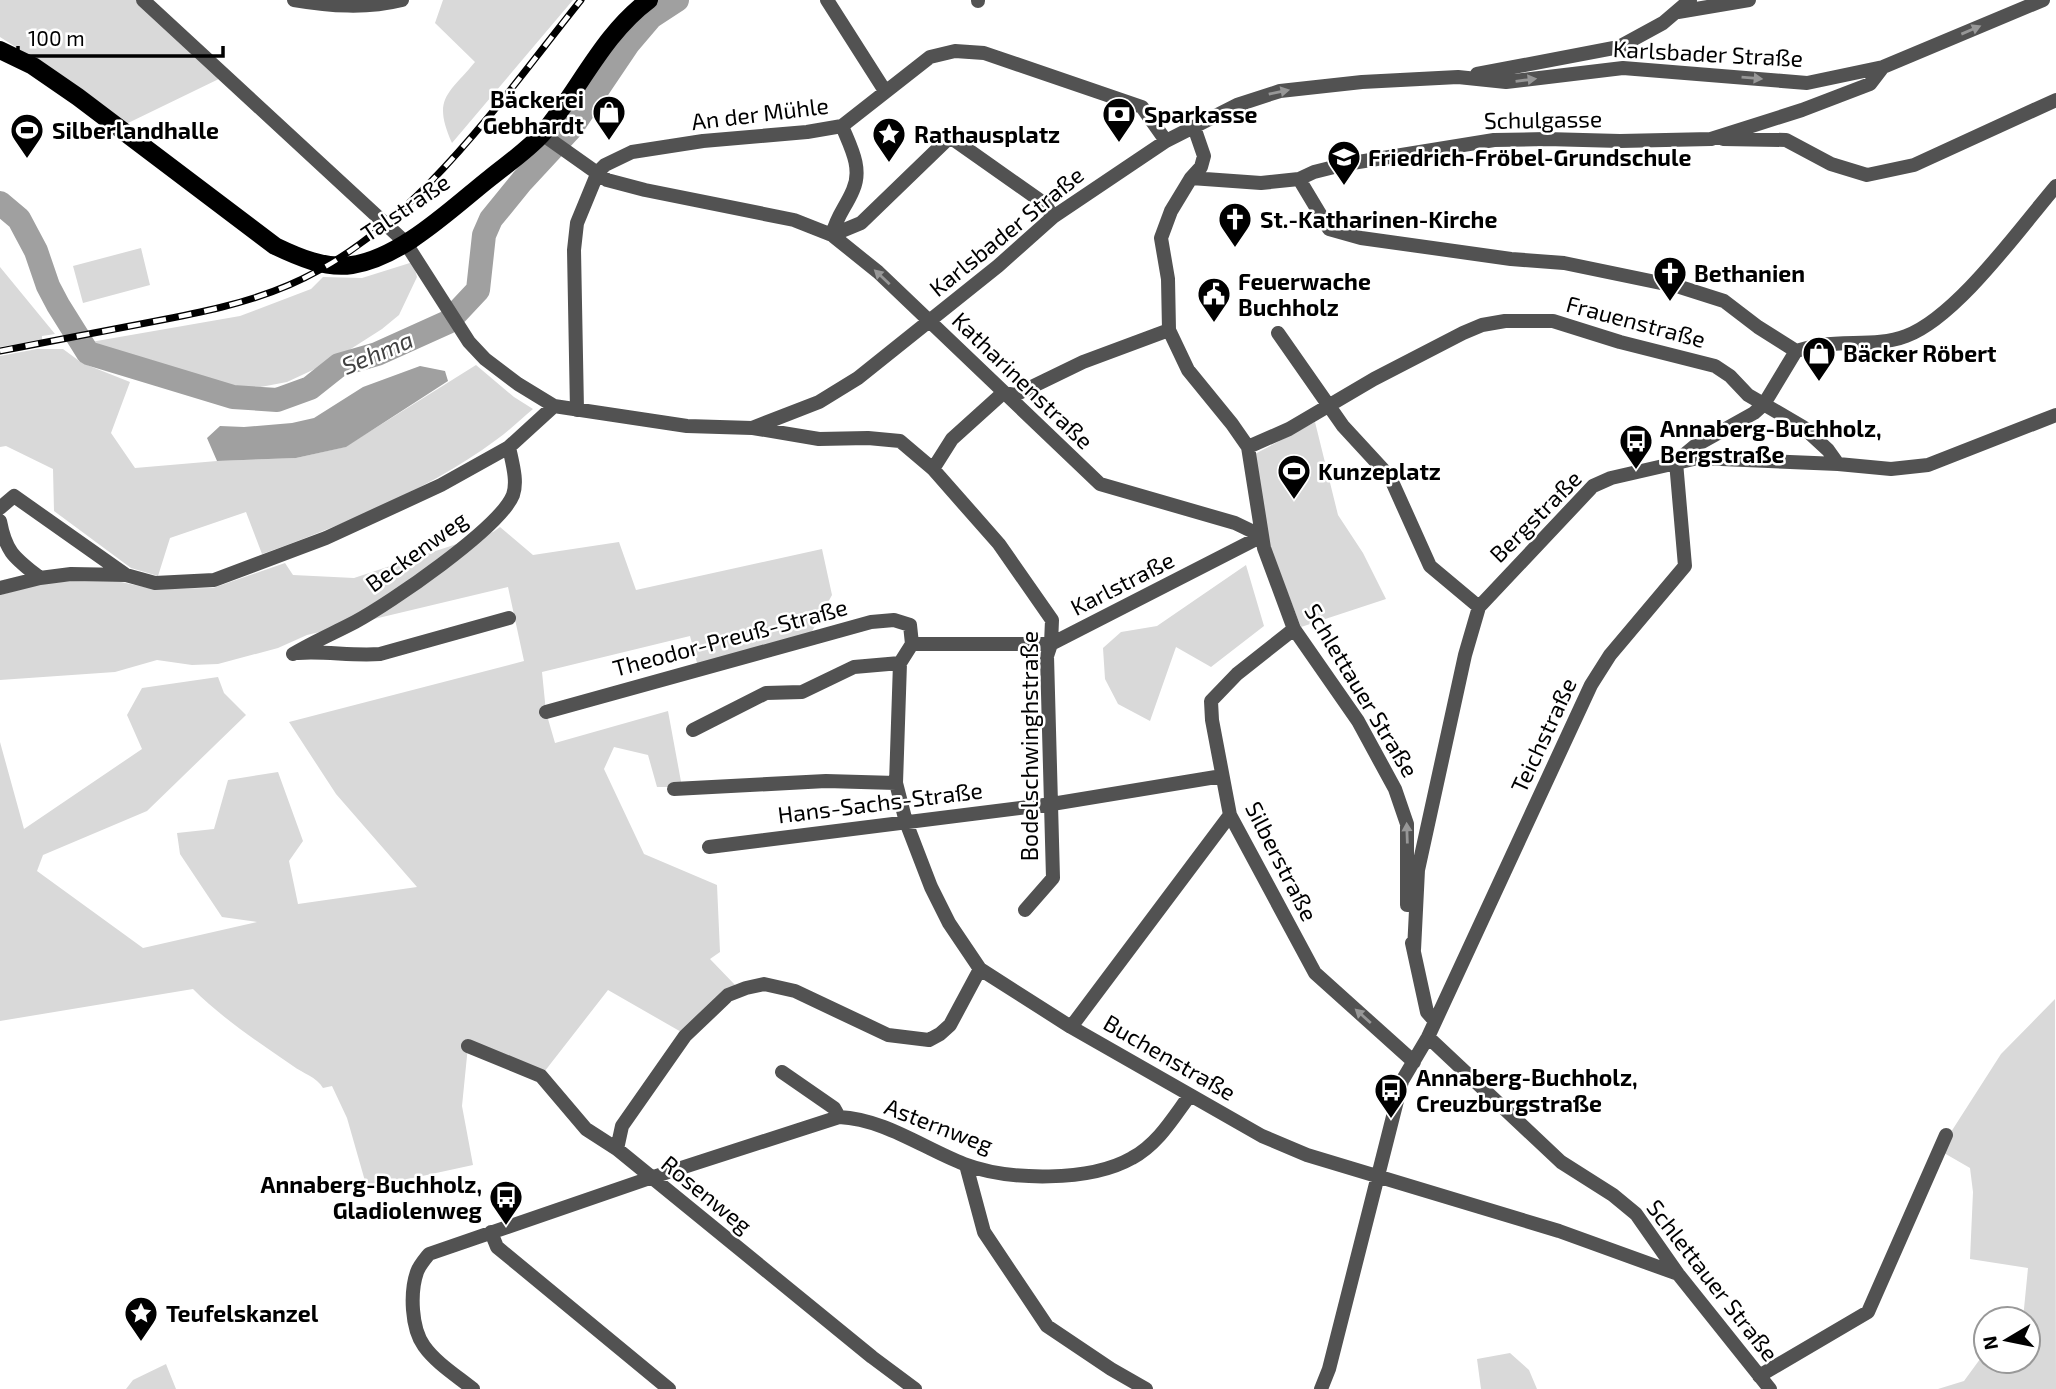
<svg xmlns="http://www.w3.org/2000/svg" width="2056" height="1389" viewBox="0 0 2056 1389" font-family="'Exo 2',sans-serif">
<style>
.green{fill:#d9d9d9}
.water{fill:#a0a0a0}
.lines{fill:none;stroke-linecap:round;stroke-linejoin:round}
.river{stroke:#a0a0a0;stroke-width:24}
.minor{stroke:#525252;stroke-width:14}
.primary{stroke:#000;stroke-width:18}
.rail-casing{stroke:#000;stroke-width:7}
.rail{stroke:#fff;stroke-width:4.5;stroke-dasharray:13;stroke-linecap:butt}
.oneway{fill:#979797}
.labels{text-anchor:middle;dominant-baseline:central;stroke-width:5;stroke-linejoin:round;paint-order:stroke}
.street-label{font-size:23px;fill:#000;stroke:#fff}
.poi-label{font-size:23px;font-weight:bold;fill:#000;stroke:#fff;text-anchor:start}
.water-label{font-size:24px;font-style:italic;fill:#414141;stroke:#fff}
</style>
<rect width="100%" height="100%" fill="#fff"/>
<path class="green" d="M 0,0 L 143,0 L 225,76 L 126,124 L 86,92 L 0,37 Z
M 443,0 L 573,0 L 452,143 C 432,98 448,95 475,62 L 435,23 Z
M 141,248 L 150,285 L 83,303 L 73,266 Z
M 413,262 L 417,277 L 399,315 L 382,329 L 332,361 L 287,382 L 234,392 L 174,372 L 90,349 L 85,343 L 240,316 L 311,289 L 323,277 L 362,278 Z
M 0,267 L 55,334 L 42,336 L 42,340 L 0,347 Z
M 37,349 L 63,349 L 82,363 L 130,382 L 111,433 L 135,468 L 217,461 L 296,458 L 345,447 L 476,365 L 514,397 L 533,409 C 521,419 509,431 496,440 C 429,490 340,526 262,554 L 246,512 L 170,538 L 158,576 L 131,568 L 54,511 L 53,469 L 6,446 L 0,447 L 0,356 Z
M 1315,422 L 1338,515 L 1363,553 L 1386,599 L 1301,627 L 1265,535 L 1253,455 Z
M 500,527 L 533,555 L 619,542 L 636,590 L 822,549 L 832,595 L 810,635 L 698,667 L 690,636 L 542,672 L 546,712 L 555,743 L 668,711 L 682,787 L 657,787 L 648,755 L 614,747 L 604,769 L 644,854 L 717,885 L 720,952 L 710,959 L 737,987 L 683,1033 L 608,990 L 541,1076 L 468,1046 L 462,1106 L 473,1165 L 367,1188 L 347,1118 L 332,1086 L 323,1088 C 317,1077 302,1073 293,1066 C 258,1042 223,1019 193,989 L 0,1021 L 0,742 L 24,829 L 142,749 L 127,715 L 142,688 L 218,677 L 224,693 L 246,715 L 147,811 L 43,855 L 37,871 L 143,948 L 257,922 L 222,917 L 180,854 L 177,833 L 214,829 L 228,780 L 278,772 L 303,841 L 289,861 L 298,904 L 417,887 L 336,794 L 289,722 L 524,661 L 508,587 L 307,635 L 278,648 L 218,664 L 192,665 L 157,660 L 115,672 L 0,680 L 0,595 L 39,584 L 71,581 L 121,582 L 153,589 L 213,588 L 285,563 L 293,575 L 354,578 L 493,532 Z
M 1246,565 L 1264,626 L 1211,667 L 1176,647 L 1150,721 L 1118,704 L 1105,679 L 1103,648 L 1121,632 L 1157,626 Z
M 2055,999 L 2056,1389 L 1938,1389 L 1964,1381 L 1983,1355 L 1986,1356 L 1986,1361 L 1998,1361 L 2017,1368 L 2018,1361 L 2028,1361 L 2028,1319 L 2023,1319 L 2028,1268 L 1970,1259 L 1973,1192 L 1970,1168 L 1944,1153 L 1951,1132 L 2001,1054 Z
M 1510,1353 L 1529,1370 L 1537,1389 L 1481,1389 L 1477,1359 Z
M 166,1364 L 176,1389 L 126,1389 L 133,1380 Z"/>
<path class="water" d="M 420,366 L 445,371 L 448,381 L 346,447 L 296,458 L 217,461 L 207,438 L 220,426 L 244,427 L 292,423 L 314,418 L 363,387 Z"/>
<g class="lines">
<path class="river" d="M 0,203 L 19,219 L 36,251 L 48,286 L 58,305 L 88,353 L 233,397 L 277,400 L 310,388 L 339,365 L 377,354 L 448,322 L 478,290 L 484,235 L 491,219 L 522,181 L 572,127 L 628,44 L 651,17 L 677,0"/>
<path class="minor" d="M 143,0 L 405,242 L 469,342 L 485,359 L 518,384 L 554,406 L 687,426 L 752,428 L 819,402 L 858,378 L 998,266 L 1053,217 L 1166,141 L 1237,105 L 1280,91 L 1362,82 L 1458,77 L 1506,82 L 1623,68 L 1807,83 L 1883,67 L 2043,0
M 294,0 C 330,6 366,9 402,0
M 827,0 L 885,91
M 978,1 L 978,0
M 1678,12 L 1749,0
M 1477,74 L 1619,47 L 1663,23 L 1690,0
M 1194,127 L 1204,156 L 1201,167 L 1191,178 L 1171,211 L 1161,238 L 1168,279 L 1169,330 L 1188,370 L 1232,424 L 1248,447 L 1264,548 L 1294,629 L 1358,721 L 1395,789 L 1407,824 L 1407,905
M 542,134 L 607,180 L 645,190 L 794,220 L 832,235 L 878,272 L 1100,484 L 1235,523 L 1262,536
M 1723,139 L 1786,140 L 1831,164 L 1867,175 L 1914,165 L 2056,100
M 1191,178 L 1261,183 L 1299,179 L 1314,172 L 1346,164 L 1494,140 L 1546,139 L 1620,141 L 1711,139 L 1802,110 L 1870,84 L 1883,67
M 1299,179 L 1329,229 L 1361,238 L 1511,259 L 1564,263 L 1680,287 L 1724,301 L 1758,327 L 1796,351
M 832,235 L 861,223 L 950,137 L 1045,204 L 1053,217
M 832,235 C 837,215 846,207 853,190 C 863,168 850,146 842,126
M 1278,333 L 1343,426 L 1390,477 L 1430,566 L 1479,607
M 577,410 L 574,250 L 577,223 L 598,172 L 605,165 L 632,152 L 703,141 L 807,132 L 842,126 L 930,57 L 955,51 L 984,53 L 1142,107 L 1166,141
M 753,428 L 819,439 L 868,438 L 900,441 L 933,469 L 999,544 L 1052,620 L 1051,644 L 1047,656 L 1053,878 L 1025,910
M 1248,447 L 1289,429 L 1374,379 L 1463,333 L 1482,325 L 1505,321 L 1553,321 L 1620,342 L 1715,366 L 1730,376 L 1748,395 L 1803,427 L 1828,450 L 1838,464
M 1677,461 L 1695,446 L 1754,413 L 1764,404 L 1796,351 C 1804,349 1813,346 1822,345 C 1849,341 1880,346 1906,336 C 1957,317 2020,228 2056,186
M 933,469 L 952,439 L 1003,393 L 1015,395 L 1083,362 L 1169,330
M 0,508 L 14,496 L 126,575
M 0,521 C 6,553 15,558 40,578
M 0,588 L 40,578 L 71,574 L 126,575 L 155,583 L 214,580 L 326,538 L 441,485 L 509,447 L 554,406
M 1294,629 L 1237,674 L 1211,701 L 1212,720 L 1230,815 L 1315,973 L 1414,1062
M 912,644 L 900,663 L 896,783 L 906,822 L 931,887 L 949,923 L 980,969 L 1071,1027 L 1262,1136 L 1307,1155 L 1559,1231 L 1678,1274
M 912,644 L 1051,644 L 1262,536
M 298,653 C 325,651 352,656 380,654 L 509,618
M 293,654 C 313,642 334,633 355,622 C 389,604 500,528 513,495 C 518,481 512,462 509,447
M 546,712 L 871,622 L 894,620 L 910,625 L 912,644
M 693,730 L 766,693 L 802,692 L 854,667 L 900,663
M 674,789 L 826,781 L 896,783
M 709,847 L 1052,804 L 1222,776
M 1412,943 L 1427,1012 L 1435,1021
M 1414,950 L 1418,870 L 1465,655 L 1479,607 L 1593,486 L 1611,478 L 1698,458 L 1838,464 L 1891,469 L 1928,465 L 2056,415
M 1071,1027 L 1230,815
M 1428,1037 L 1561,1162 L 1613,1195 L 1636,1214 L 1678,1274 L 1770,1389
M 468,1046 L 541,1076 L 586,1129 L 617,1149 L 872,1357 L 915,1389
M 782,1072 L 834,1108 L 839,1117
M 617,1149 L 622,1126 L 685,1036 L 728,995 L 746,988 L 764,984 L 795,991 L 888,1035 L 929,1040 L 940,1034 L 950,1025 L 980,969
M 966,1165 L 984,1232 L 1047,1326 L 1111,1369 L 1146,1389
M 491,1232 L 497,1247 L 669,1389
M 1759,1376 L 1868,1312 L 1946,1135
M 473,1389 C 457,1376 436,1363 424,1346 C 411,1328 410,1292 417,1272 C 419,1266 425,1259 429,1254 L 650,1178 L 839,1117 C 884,1119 923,1148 964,1164 C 1009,1181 1090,1182 1132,1158 C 1158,1144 1173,1118 1190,1095
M 1321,1389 L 1329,1369 L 1402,1081 L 1428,1037 L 1591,685 L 1610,655 L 1685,566 L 1676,462"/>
<path class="primary" d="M 0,50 L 33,66 L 78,97 L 275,246 C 298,257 325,269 352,265 C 401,258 452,208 490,178 C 507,164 528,150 543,133 C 580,89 602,35 649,0"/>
<defs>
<path id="rail" d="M 0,351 C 50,341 101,332 151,322 C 198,313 245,304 289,285 C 411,233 500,101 581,0"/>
</defs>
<use href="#rail" class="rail-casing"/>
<use href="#rail" class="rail"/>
</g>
<defs><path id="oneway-solid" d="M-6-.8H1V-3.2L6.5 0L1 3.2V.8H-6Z" transform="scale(1.75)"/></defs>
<g class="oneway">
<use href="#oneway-solid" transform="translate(1971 30) rotate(-23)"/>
<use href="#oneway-solid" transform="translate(1752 78) rotate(5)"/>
<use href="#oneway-solid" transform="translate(1526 80) rotate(-7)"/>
<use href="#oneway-solid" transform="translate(1279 92) rotate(-12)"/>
<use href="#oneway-solid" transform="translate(882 277) rotate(-137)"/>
<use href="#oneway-solid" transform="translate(1407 833) rotate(-92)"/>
<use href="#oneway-solid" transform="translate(1363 1016) rotate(-138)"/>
</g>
<defs>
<symbol id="shop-pin" viewBox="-11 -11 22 30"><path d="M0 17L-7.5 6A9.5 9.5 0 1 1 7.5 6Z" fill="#000" stroke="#fff"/><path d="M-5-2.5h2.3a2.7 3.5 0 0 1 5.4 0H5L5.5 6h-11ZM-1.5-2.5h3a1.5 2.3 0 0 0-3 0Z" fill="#fff"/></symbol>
<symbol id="bank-pin" viewBox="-11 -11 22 30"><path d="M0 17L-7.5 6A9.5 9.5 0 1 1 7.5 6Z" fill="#000" stroke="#fff"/><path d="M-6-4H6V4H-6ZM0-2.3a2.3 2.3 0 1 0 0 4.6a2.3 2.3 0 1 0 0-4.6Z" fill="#fff"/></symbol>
<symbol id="stadium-pin" viewBox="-11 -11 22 30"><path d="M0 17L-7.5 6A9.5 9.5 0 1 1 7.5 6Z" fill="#000" stroke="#fff"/><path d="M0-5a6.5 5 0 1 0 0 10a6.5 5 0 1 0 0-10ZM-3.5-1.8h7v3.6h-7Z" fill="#fff"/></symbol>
<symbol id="sight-pin" viewBox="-11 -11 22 30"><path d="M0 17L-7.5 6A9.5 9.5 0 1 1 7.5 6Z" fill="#000" stroke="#fff"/><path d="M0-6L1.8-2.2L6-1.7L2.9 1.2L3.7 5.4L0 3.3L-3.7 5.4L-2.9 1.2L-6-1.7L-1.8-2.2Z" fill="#fff"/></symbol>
<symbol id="school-pin" viewBox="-11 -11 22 30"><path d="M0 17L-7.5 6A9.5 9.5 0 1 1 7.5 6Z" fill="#000" stroke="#fff"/><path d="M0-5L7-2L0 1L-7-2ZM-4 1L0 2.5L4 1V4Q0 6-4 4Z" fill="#fff"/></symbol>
<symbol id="church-pin" viewBox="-11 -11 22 30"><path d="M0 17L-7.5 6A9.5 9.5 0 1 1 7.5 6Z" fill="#000" stroke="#fff"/><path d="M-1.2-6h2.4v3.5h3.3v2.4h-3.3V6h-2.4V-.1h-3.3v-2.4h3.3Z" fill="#fff"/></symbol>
<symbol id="civic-pin" viewBox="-11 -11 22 30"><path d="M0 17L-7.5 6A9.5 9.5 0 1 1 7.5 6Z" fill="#000" stroke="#fff"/><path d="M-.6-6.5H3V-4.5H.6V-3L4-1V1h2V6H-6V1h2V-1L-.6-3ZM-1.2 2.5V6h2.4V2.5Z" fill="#fff"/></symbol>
<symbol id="bus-pin" viewBox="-11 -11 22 30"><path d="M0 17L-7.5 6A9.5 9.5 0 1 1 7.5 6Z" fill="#000" stroke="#fff"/><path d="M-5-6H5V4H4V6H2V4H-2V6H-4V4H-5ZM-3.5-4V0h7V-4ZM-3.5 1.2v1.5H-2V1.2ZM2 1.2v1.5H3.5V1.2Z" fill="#fff"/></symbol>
</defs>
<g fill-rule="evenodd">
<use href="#shop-pin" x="590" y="93" width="38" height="52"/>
<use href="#bank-pin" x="1100" y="95" width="38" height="52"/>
<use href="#stadium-pin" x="8" y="111" width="38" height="52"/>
<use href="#sight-pin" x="870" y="115" width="38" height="52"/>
<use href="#school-pin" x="1325" y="138" width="38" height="52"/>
<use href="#church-pin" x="1216" y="200" width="38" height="52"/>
<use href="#church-pin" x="1651" y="254" width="38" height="52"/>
<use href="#civic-pin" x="1195" y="275" width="38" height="52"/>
<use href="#shop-pin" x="1800" y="334" width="38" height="52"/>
<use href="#bus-pin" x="1617" y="422" width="38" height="52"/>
<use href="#stadium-pin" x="1275" y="452" width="38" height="52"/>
<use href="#bus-pin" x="1372" y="1071" width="38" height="52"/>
<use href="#bus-pin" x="487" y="1178" width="38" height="52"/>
<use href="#sight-pin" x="122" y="1294" width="38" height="52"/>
</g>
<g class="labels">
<g class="street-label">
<text transform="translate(1708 53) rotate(3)">Karlsbader Straße</text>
<text transform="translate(760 113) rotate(-7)">An der Mühle</text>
<text transform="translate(1543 119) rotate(-1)">Schulgasse</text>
<text transform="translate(405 207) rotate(-34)">Talstraße</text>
<text transform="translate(1006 231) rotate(-39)">Karlsbader Straße</text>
<text transform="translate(1636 321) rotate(15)">Frauenstraße</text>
<text transform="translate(1023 380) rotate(44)">Katharinenstraße</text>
<text transform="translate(1535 516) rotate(-45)">Bergstraße</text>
<text transform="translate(416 551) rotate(-36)">Beckenweg</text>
<text transform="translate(1122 583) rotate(-27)">Karlstraße</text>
<text transform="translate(730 637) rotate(-15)">Theodor-Preuß-Straße</text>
<text transform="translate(1362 690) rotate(59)">Schlettauer Straße</text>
<text transform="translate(1543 735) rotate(-65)">Teichstraße</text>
<text transform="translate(1029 746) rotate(-90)">Bodelschwinghstraße</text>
<text transform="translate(880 802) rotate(-7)">Hans-Sachs-Straße</text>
<text transform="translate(1282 861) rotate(63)">Silberstraße</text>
<text transform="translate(1170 1057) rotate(30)">Buchenstraße</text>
<text transform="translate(939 1125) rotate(21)">Asternweg</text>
<text transform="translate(707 1194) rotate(39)">Rosenweg</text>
<text transform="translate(1713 1280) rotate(52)">Schlettauer Straße</text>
</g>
<g class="poi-label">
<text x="584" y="99" text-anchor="end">Bäckerei<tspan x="584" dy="26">Gebhardt</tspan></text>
<text x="1144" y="114">Sparkasse</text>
<text x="52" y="130">Silberlandhalle</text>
<text x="914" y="134">Rathausplatz</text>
<text x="1368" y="157">Friedrich-Fröbel-Grundschule</text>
<text x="1260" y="219">St.-Katharinen-Kirche</text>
<text x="1694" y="273">Bethanien</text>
<text x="1238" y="281">Feuerwache<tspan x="1238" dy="26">Buchholz</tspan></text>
<text x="1843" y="353">Bäcker Röbert</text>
<text x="1660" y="428">Annaberg-Buchholz,<tspan x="1660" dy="26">Bergstraße</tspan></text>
<text x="1318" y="471">Kunzeplatz</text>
<text x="1416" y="1077">Annaberg-Buchholz,<tspan x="1416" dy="26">Creuzburgstraße</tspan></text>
<text x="482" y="1184" text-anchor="end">Annaberg-Buchholz,<tspan x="482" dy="26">Gladiolenweg</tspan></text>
<text x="166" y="1313">Teufelskanzel</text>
</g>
<g class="water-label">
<text transform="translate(377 352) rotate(-23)">Sehma</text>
</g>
</g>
<g transform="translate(2007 1340) rotate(260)"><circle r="33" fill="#ffffff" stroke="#999999" stroke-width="2"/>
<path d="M0-5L12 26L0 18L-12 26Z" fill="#000000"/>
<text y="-10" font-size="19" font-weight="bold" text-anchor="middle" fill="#000000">N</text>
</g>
<path d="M18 46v10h205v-10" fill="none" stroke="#000000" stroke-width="3.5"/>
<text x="28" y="46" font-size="21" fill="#000000" stroke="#ffffff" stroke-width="5" paint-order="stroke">100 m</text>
</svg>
